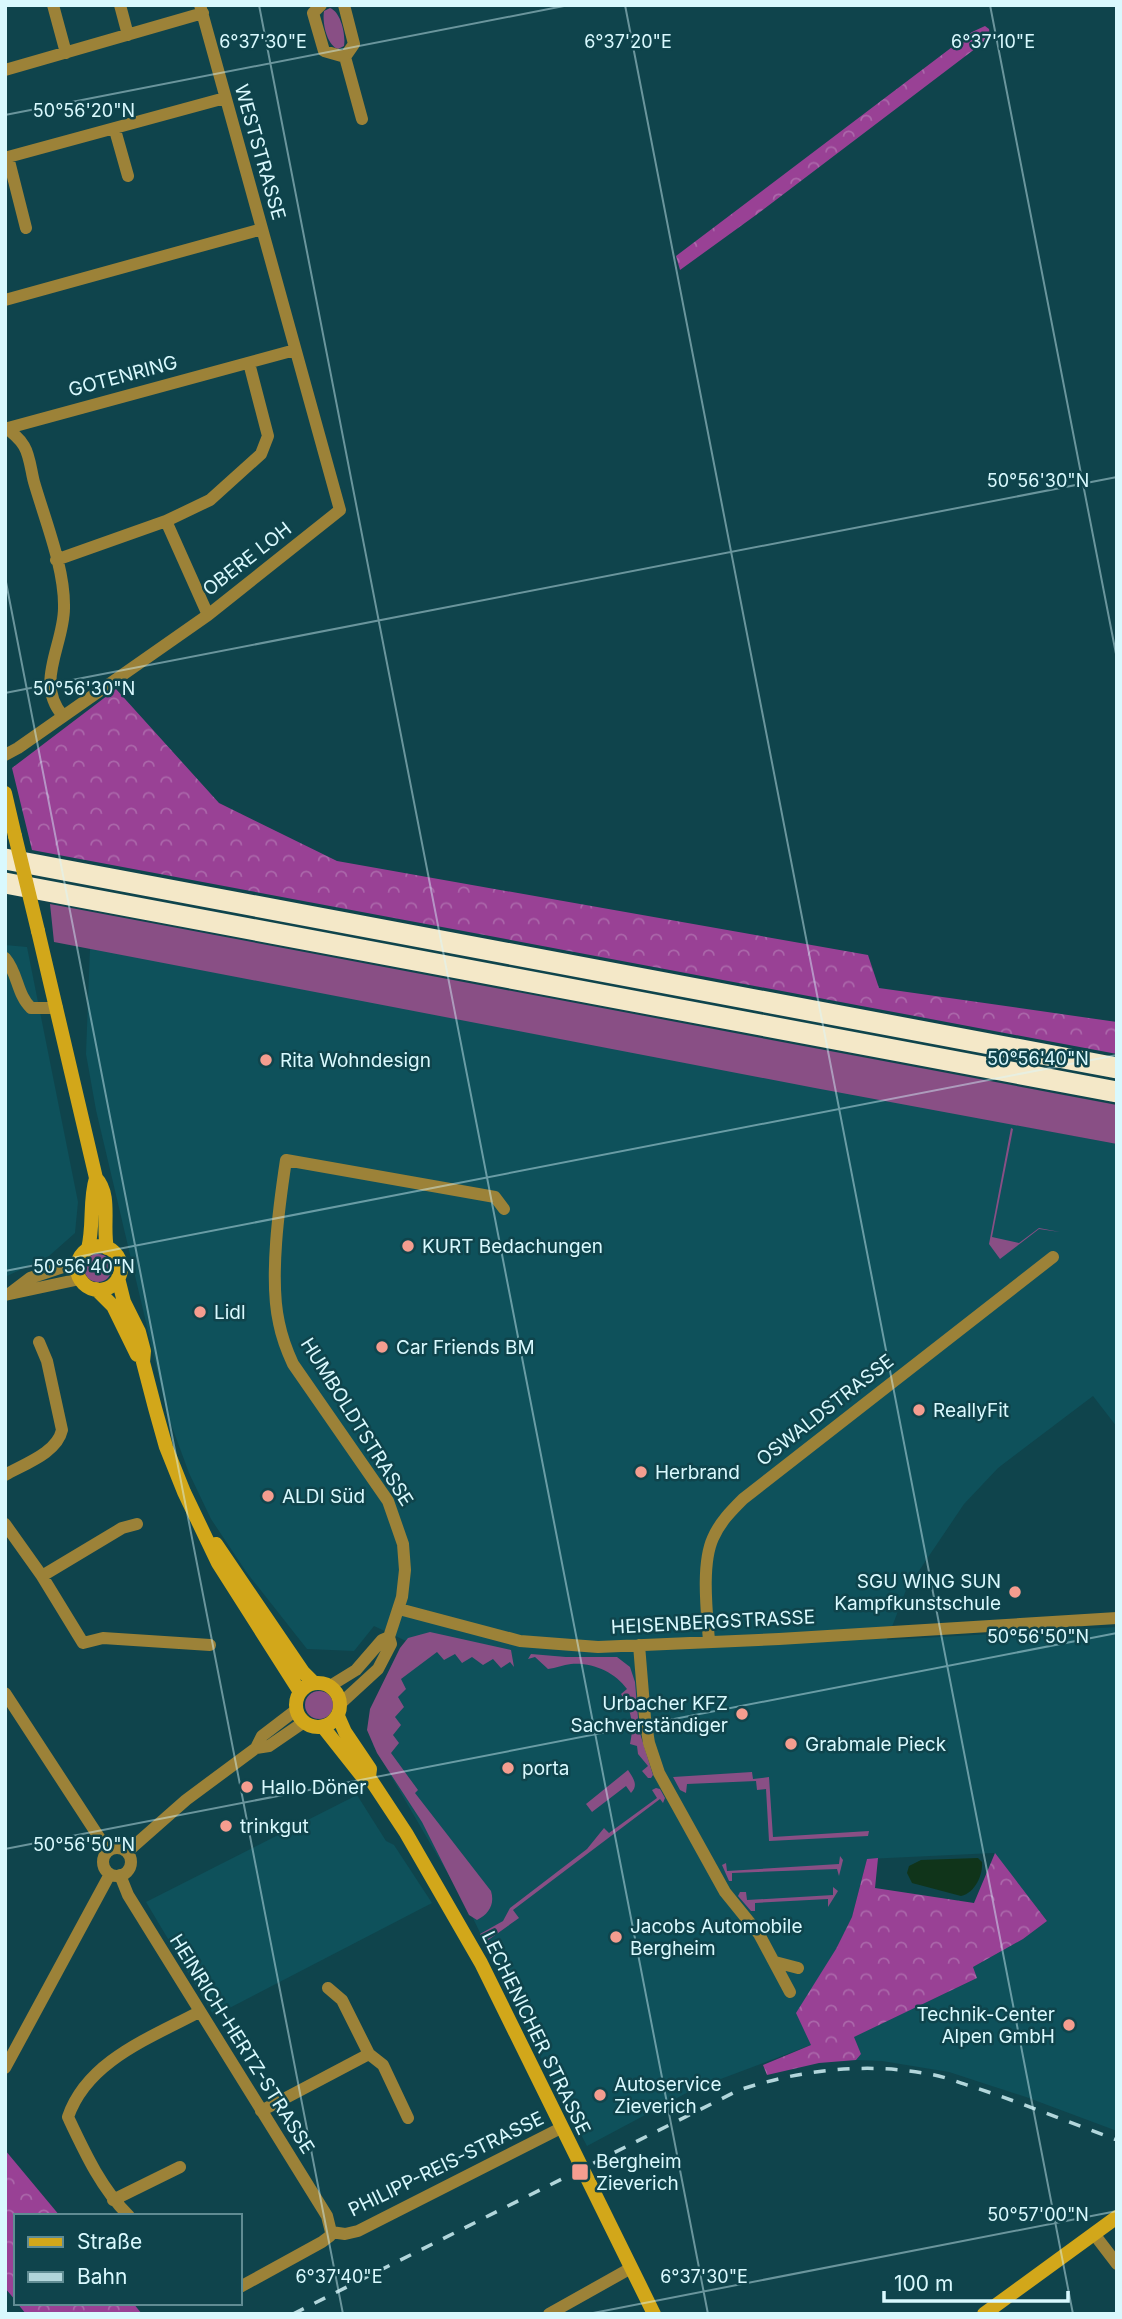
<svg xmlns="http://www.w3.org/2000/svg" width="1122" height="2319" viewBox="0 0 1122 2319" font-family="Inter,sans-serif">
<style>
.built{fill:#0e515b}
.grass{fill:#894f85}
.forest{fill:url(#forest-crowns)}
.water{fill:#10341a}
.lines{fill:none;stroke-linecap:round;stroke-linejoin:round}
.street{stroke:#9c8238;stroke-width:12}
.secondary{stroke:#d2a71a;stroke-width:14}
.highway{stroke:#f4e8c8;stroke-width:21}
.rail{stroke:#b2d6db;stroke-width:3.5;stroke-dasharray:12 12;stroke-linecap:butt}
.secondary-bridge{stroke:#d2a71a;stroke-width:14}
.ticks{fill:none;stroke:#d9f9fe;stroke-width:2;stroke-opacity:0.45}
.poi-dot{fill:#f59d8f;stroke:#0f444c;stroke-width:2.5}
.labels{text-anchor:middle;dominant-baseline:central;stroke-width:5;stroke-linejoin:round;paint-order:stroke}
.street-label{font-size:19px;fill:#d9f9fe;stroke:#0f444c}
.poi-label{font-size:19px;fill:#d9f9fe;stroke:#0f444c;text-anchor:start}
.ticks-label{font-size:18px;text-anchor:middle;fill:#d9f9fe;stroke:#0f444c;stroke-width:5;stroke-linejoin:round;paint-order:stroke}
</style>
<defs>
<pattern id="forest-crowns" width="20" height="18" patternUnits="userSpaceOnUse" patternTransform="scale(1.75)"><rect width="20" height="18" fill="#994195"/><path d="M2 6a3 3 0 1 1 6 0M12 15a3 3 0 1 1 6 0" fill="none" stroke="#ab67aa"/></pattern>
</defs>
<rect width="100%" height="100%" fill="#0f444c"/>
<path class="built" d="M 5,945 L 27,947 L 78,1202 L 75,1233 L 49,1256 L 5,1277 Z
M 90,948 L 1117,1144 L 1117,1427 L 1093,1396 L 998,1468 L 964,1504 L 906,1590 L 887,1640 L 1117,1627 L 1117,2131 L 1026,2097 L 949,2072 L 882,2061 L 856,2060 L 861,2054 L 853,2037 L 977,1978 L 973,1967 L 1023,1939 L 1047,1921 L 994,1853 L 867,1859 L 852,1917 L 836,1949 L 811,2045 L 694,2089 L 587,2146 L 537,2050 L 469,1910 L 373,1745 L 375,1702 L 395,1658 L 406,1641 L 374,1626 L 354,1651 L 307,1649 L 247,1573 L 211,1519 L 189,1473 L 168,1416 L 96,1110 L 86,1054 Z
M 357,1795 L 386,1841 L 394,1845 L 432,1903 L 214,2016 L 146,1902 Z"/>
<path class="grass" d="M 330,8 C 341,12 346,35 344,46 L 338,49 C 327,45 322,23 324,11 Z
M 50,904 L 1117,1105 L 1117,1144 L 815,1088 L 54,942 Z
M 1011,1128 L 1013,1129 L 992,1237 L 1019,1243 L 1039,1228 L 1060,1232 L 1039,1229 L 1000,1259 L 989,1244 Z
M84 1268a14 14 0 1 1 28 0a14 14 0 1 1-28 0Z
M 430,1632 L 511,1650 L 514,1667 L 510,1662 L 501,1668 L 493,1659 L 483,1665 L 472,1657 L 462,1663 L 455,1654 L 444,1660 L 437,1652 L 401,1679 L 406,1689 L 398,1697 L 404,1707 L 395,1717 L 401,1725 L 393,1735 L 399,1743 L 391,1753 L 418,1790 L 415,1793 L 491,1891 C 495,1904 489,1914 477,1920 L 469,1915 L 422,1822 L 377,1753 L 367,1730 L 370,1709 L 400,1648 L 408,1638 Z
M 531,1654 L 566,1657 L 617,1657 L 630,1667 L 635,1682 L 639,1730 L 653,1775 L 651,1778 L 648,1778 L 642,1771 L 648,1766 L 638,1754 L 637,1746 L 630,1744 C 634,1726 632,1710 621,1694 L 627,1689 C 615,1672 592,1662 571,1664 C 563,1665 556,1668 548,1669 L 535,1657 L 528,1659 Z
M305 1705a14 14 0 1 1 28 0a14 14 0 1 1-28 0Z
M 628,1770 C 633,1778 639,1785 631,1793 L 626,1786 L 592,1812 L 586,1804 Z
M 752,1772 L 753,1779 L 769,1777 L 773,1837 L 869,1831 L 868,1836 L 769,1841 L 766,1789 L 757,1790 L 756,1781 L 687,1784 L 686,1793 L 680,1790 L 673,1777 Z
M 656,1788 L 660,1789 L 665,1798 L 663,1803 L 660,1799 L 513,1910 L 519,1918 L 484,1943 L 480,1934 L 503,1921 L 510,1908 L 587,1849 L 604,1828 L 609,1833 L 657,1798 L 652,1790 Z
M 840,1856 L 843,1860 L 839,1876 L 837,1869 L 732,1873 L 732,1881 L 729,1881 L 722,1865 L 726,1863 L 727,1871 L 839,1864 Z
M 833,1887 L 838,1891 L 828,1907 L 828,1899 L 755,1903 L 755,1911 L 751,1911 L 738,1896 L 740,1892 L 746,1892 L 747,1900 L 833,1895 Z"/>
<path class="forest" d="M 985,26 L 989,29 L 990,36 L 984,42 L 756,215 L 680,270 L 676,256 L 972,32 Z
M 116,689 L 219,803 L 337,861 L 868,955 L 879,988 L 1117,1022 L 1117,1054 L 32,850 L 12,768 Z
M 995,1853 L 1047,1921 L 1023,1939 L 973,1967 L 977,1978 L 854,2037 L 861,2054 L 856,2060 L 819,2063 L 767,2075 L 763,2065 L 811,2045 L 796,2013 L 836,1949 L 852,1917 L 867,1859 L 878,1858 L 875,1888 L 974,1903 Z
M 5,2150 L 60,2216 L 16,2216 L 16,2301 L 5,2288 Z
M 17,2303 L 133,2303 L 142,2314 L 26,2314 Z"/>
<path class="water" d="M 978,1858 L 982,1862 C 983,1875 975,1893 961,1896 L 912,1883 L 907,1873 L 909,1866 L 921,1860 Z"/>
<g class="lines">
<path class="street" d="M 53,5 L 66,53
M 120,5 L 128,35
M 321,5 L 313,13 L 324,51 L 345,57
M 344,5 L 354,44 L 345,57 L 362,119
M 5,70 L 203,13
M 115,130 L 128,176
M 26,228 L 8,157 L 225,98
M 5,300 L 262,229
M 5,428 C 11,431 20,439 24,446 C 30,456 31,471 34,482 C 45,520 65,569 64,608 C 64,645 34,683 63,716
M 8,428 L 295,350
M 166,521 L 208,615
M 56,560 L 166,521 L 210,500 L 261,454 L 268,436 L 249,363
M 5,755 L 18,748 L 208,615 L 340,510 L 200,5
M 5,958 C 18,973 17,995 31,1008 L 57,1008
M 9,1294 L 30,1278 L 78,1262
M 5,1295 L 80,1279
M 5,1475 C 24,1464 57,1453 62,1430 L 47,1361 L 39,1342
M 5,1524 L 42,1576 L 83,1643 L 103,1638 L 210,1645
M 42,1576 L 122,1528 L 137,1524
M 399,1609 L 520,1641 L 598,1647 L 779,1639 L 1117,1618
M 709,1641 C 707,1613 701,1564 713,1538 C 720,1522 731,1511 743,1499 L 1053,1257
M 639,1645 L 645,1718 L 649,1743 L 659,1773 L 725,1892 L 759,1934 L 790,1992
M 330,1686 L 356,1670 L 382,1640 L 389,1637
M 5,1693 L 108,1851
M 341,1703 L 378,1669 L 391,1644 L 389,1637 L 402,1597 L 405,1570 L 403,1544 L 388,1501 L 293,1364 C 287,1351 282,1338 279,1323 C 269,1279 279,1206 286,1160 L 495,1197 L 504,1209
M 256,1748 L 269,1746 L 304,1722
M103 1862a14 14 0 1 1 28 0a14 14 0 1 1-28 0Z
M 127,1852 L 186,1800 L 256,1748 L 262,1736 L 296,1710
M 120,1875 L 128,1895 L 327,2216 L 331,2232
M 775,1962 L 798,1968
M 369,2054 L 383,2065 L 408,2118
M 5,2068 L 110,1874
M 261,2111 L 369,2054 L 342,2000 L 328,1988
M 113,2200 L 180,2167
M 129,2216 C 101,2188 85,2153 68,2117 C 87,2061 150,2038 199,2012
M 331,2232 L 345,2234 L 358,2231 L 561,2128
M 1094,2234 L 1117,2264
M 240,2287 L 322,2242 L 330,2236 L 331,2232
M 549,2314 L 631,2268"/>
<path class="secondary" d="M 5,793 L 15,836
M 38,931 L 96,1178 C 112,1195 102,1226 107,1248
M77 1268a22 22 0 1 1 44 0a22 22 0 1 1-44 0Z
M 88,1249 C 94,1225 89,1200 96,1178
M 118,1278 L 124,1302 L 139,1332 L 144,1351 L 143,1362 L 155,1408 L 166,1447 L 184,1492 L 218,1563 L 300,1692
M 96,1289 L 113,1306 L 137,1355
M 216,1544 L 303,1672 L 314,1683
M296 1705a22 22 0 1 1 44 0a22 22 0 1 1-44 0Z
M 338,1716 L 345,1732 L 370,1769 L 369,1777
M 323,1727 L 361,1775 L 369,1777 L 406,1833 L 481,1963 L 654,2314
M 984,2314 L 1117,2217"/>
<path class="highway" d="M 5,859 L 1117,1068
M 5,883 L 1117,1092"/>
<path class="rail" d="M 293,2314 L 739,2090 C 800,2070 865,2062 929,2074 C 943,2076 957,2082 970,2086 C 1020,2102 1068,2122 1117,2140"/>
<path class="secondary-bridge" d="M 15,836 L 38,931"/>
</g>
<path class="ticks" d="M 259,5 L 708,2314M 625,5 L 1073,2314M 990,5 L 1117,659M 5,115 L 569,5M 5,577 L 343,2314M 5,693 L 1117,477M 5,1271 L 1117,1055M 5,1849 L 1117,1633M 588,2314 L 1117,2211"/>
<g class="poi-dot">
<circle cx="266" cy="1060" r="7"/>
<circle cx="408" cy="1246" r="7"/>
<circle cx="200" cy="1312" r="7"/>
<circle cx="382" cy="1347" r="7"/>
<circle cx="919" cy="1410" r="7"/>
<circle cx="641" cy="1472" r="7"/>
<circle cx="268" cy="1496" r="7"/>
<circle cx="1015" cy="1592" r="7"/>
<circle cx="742" cy="1714" r="7"/>
<circle cx="791" cy="1744" r="7"/>
<circle cx="508" cy="1768" r="7"/>
<circle cx="247" cy="1787" r="7"/>
<circle cx="226" cy="1826" r="7"/>
<circle cx="616" cy="1937" r="7"/>
<circle cx="1069" cy="2025" r="7"/>
<circle cx="600" cy="2095" r="7"/>
<rect x="571" y="2163" width="18" height="18" rx="3.5"/>
</g>
<g class="labels">
<g class="street-label">
<text transform="translate(260 152) rotate(74)">WESTSTRASSE</text>
<text transform="translate(123 376) rotate(-15)">GOTENRING</text>
<text transform="translate(247 559) rotate(-38)">OBERE LOH</text>
<text transform="translate(825 1410) rotate(-38)">OSWALDSTRASSE</text>
<text transform="translate(357 1422) rotate(58)">HUMBOLDTSTRASSE</text>
<text transform="translate(713 1622) rotate(-3)">HEISENBERGSTRASSE</text>
<text transform="translate(536 2033) rotate(64)">LECHENICHER STRASSE</text>
<text transform="translate(242 2044) rotate(58)">HEINRICH-HERTZ-STRASSE</text>
<text transform="translate(446 2164) rotate(-26)">PHILIPP-REIS-STRASSE</text>
</g>
<g class="poi-label">
<text x="280" y="1060">Rita Wohndesign</text>
<text x="422" y="1246">KURT Bedachungen</text>
<text x="214" y="1312">Lidl</text>
<text x="396" y="1347">Car Friends BM</text>
<text x="933" y="1410">ReallyFit</text>
<text x="655" y="1472">Herbrand</text>
<text x="282" y="1496">ALDI Süd</text>
<text x="1001" y="1581" text-anchor="end">SGU WING SUN<tspan x="1001" dy="22">Kampfkunstschule</tspan></text>
<text x="728" y="1703" text-anchor="end">Urbacher KFZ<tspan x="728" dy="22">Sachverständiger</tspan></text>
<text x="805" y="1744">Grabmale Pieck</text>
<text x="522" y="1768">porta</text>
<text x="261" y="1787">Hallo Döner</text>
<text x="240" y="1826">trinkgut</text>
<text x="630" y="1926">Jacobs Automobile<tspan x="630" dy="22">Bergheim</tspan></text>
<text x="1055" y="2014" text-anchor="end">Technik-Center<tspan x="1055" dy="22">Alpen GmbH</tspan></text>
<text x="614" y="2084">Autoservice<tspan x="614" dy="22">Zieverich</tspan></text>
<text x="596" y="2161">Bergheim<tspan x="596" dy="22">Zieverich</tspan></text>
</g>
</g>
<g class="ticks-label">
<text x="263" y="48">6°37'30"E</text>
<text x="628" y="48">6°37'20"E</text>
<text x="993" y="48">6°37'10"E</text>
<text x="84" y="117">50°56'20"N</text>
<text x="1038" y="487">50°56'30"N</text>
<text x="84" y="695">50°56'30"N</text>
<text x="1038" y="1065">50°56'40"N</text>
<text x="84" y="1273">50°56'40"N</text>
<text x="1038" y="1643">50°56'50"N</text>
<text x="84" y="1851">50°56'50"N</text>
<text x="1038" y="2221">50°57'00"N</text>
<text x="339" y="2283">6°37'40"E</text>
<text x="704" y="2283">6°37'30"E</text>
</g>
<rect width="1122" height="2319" fill="none" stroke="#d9f9fe" stroke-width="14"/>
<rect x="14" y="2214" width="228" height="91" fill="#0f444c" stroke="#608c93" stroke-width="2"/>
<rect x="28" y="2237" width="35" height="10" fill="#d2a71a" stroke="#608c93" stroke-width="2"/>
<text x="77" y="2249" font-size="21" fill="#d9f9fe">Straße</text>
<rect x="28" y="2272" width="35" height="10" fill="#b2d6db" stroke="#608c93" stroke-width="2"/>
<text x="77" y="2284" font-size="21" fill="#d9f9fe">Bahn</text>
<path d="M884 2291v10h184v-10" fill="none" stroke="#d9f9fe" stroke-width="3.5"/>
<text x="894" y="2291" font-size="21" fill="#d9f9fe" stroke="#0f444c" stroke-width="5" paint-order="stroke">100 m</text>
</svg>
